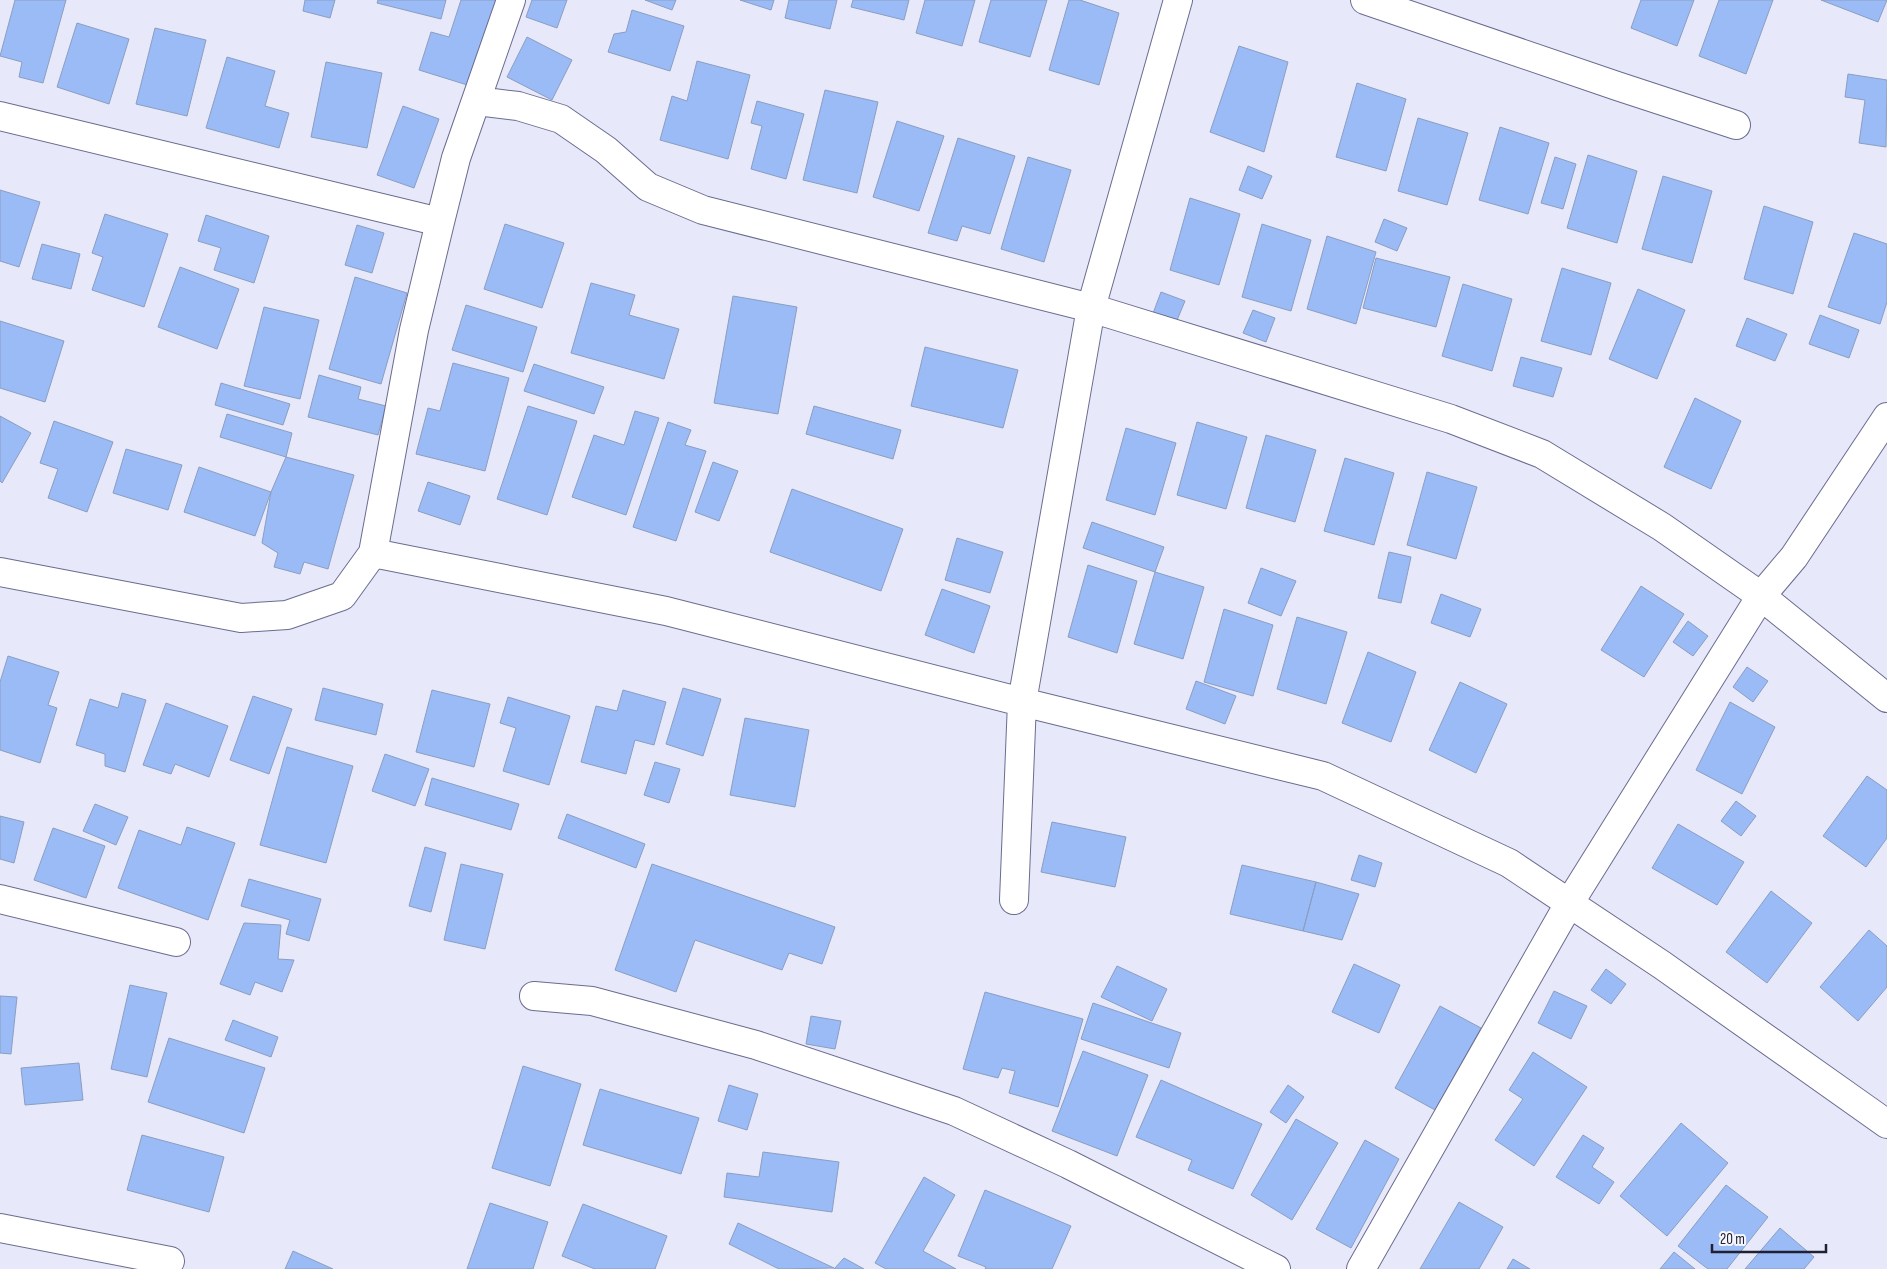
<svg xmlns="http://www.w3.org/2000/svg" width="1887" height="1269" viewBox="0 0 1887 1269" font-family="'Sofia Sans Condensed',sans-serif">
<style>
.building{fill:#9abbf6;stroke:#8a9ec2}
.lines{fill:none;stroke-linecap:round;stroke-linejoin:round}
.minor-casing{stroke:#6a6c90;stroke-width:30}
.minor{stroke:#fff;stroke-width:28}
</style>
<rect width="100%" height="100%" fill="#e7e8f9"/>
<path class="building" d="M 15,0 L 66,0 L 43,83 L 19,77 L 22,62 L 0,56 Z
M 305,0 L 335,0 L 330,18 L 303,11 Z
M 378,0 L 446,0 L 441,19 L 377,3 Z
M 461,0 L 504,0 L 477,88 L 419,70 L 431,32 L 449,37 Z
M 532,0 L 567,0 L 557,28 L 526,17 Z
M 645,0 L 676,0 L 672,10 Z
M 740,0 L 774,0 L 771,10 Z
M 789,0 L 837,0 L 830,29 L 785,18 Z
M 853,0 L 909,0 L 904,20 L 851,7 Z
M 925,0 L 975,0 L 962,46 L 916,33 Z
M 991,0 L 1047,0 L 1030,57 L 979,42 Z
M 1069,0 L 1080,0 L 1119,13 L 1099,85 L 1049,70 Z
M 1641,0 L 1694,0 L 1677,46 L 1631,28 Z
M 1719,0 L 1773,0 L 1746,74 L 1699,56 Z
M 1821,0 L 1887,0 L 1878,22 Z
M 632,10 L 684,26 L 670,71 L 608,52 L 614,34 L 626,32 Z
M 77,23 L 129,39 L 109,104 L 57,87 Z
M 155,28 L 206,40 L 187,116 L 136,104 Z
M 527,37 L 572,60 L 552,100 L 507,77 Z
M 1239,46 L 1288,62 L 1264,152 L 1210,132 Z
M 227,57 L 275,71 L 265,106 L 289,113 L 279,148 L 206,128 Z
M 697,61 L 750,75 L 728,159 L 660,140 L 672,96 L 687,101 Z
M 326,62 L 382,73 L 367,148 L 311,137 Z
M 1848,74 L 1887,80 L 1886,147 L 1859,143 L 1865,100 L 1845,97 Z
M 1357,83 L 1406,99 L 1386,171 L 1336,157 Z
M 825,90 L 878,102 L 857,193 L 803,180 Z
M 757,101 L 804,114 L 786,179 L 751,169 L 762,126 L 751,123 Z
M 403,106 L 439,119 L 414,188 L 377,175 Z
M 1418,118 L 1468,133 L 1447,205 L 1398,191 Z
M 897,121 L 944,136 L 919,211 L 873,197 Z
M 1500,127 L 1549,143 L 1528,214 L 1479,200 Z
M 958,138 L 1015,156 L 990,234 L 962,226 L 957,241 L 928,233 Z
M 1588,155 L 1637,171 L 1617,243 L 1567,228 Z
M 1028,157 L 1071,170 L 1044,262 L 1001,249 Z
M 1555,157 L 1576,164 L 1563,209 L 1541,203 Z
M 1248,166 L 1272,176 L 1262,199 L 1239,190 Z
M 1663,176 L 1712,191 L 1692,263 L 1642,249 Z
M 0,190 L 40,202 L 19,267 L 0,261 Z
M 1190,198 L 1240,214 L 1219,285 L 1170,270 Z
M 1764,206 L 1813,222 L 1793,294 L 1744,279 Z
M 105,214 L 168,234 L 144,307 L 92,290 L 103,257 L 92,253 Z
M 206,215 L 269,236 L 254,283 L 214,270 L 221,248 L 198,241 Z
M 1384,219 L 1407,228 L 1397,251 L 1375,242 Z
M 505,224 L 564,243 L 542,308 L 484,289 Z
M 1262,224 L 1311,240 L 1291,311 L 1242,297 Z
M 357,225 L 384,233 L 372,273 L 345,265 Z
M 1854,233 L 1887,244 L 1887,302 L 1880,324 L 1828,307 Z
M 1327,236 L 1376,252 L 1356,324 L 1307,309 Z
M 42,244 L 80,254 L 71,289 L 32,279 Z
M 1376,258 L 1450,277 L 1436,327 L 1363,308 Z
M 180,267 L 239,289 L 217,349 L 158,327 Z
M 1562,268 L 1611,283 L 1591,355 L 1541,341 Z
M 355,277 L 407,293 L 381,384 L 329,369 Z
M 591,283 L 635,295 L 629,315 L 679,329 L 664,379 L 571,353 Z
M 1463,284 L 1512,299 L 1492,371 L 1442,356 Z
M 1638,289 L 1685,310 L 1657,379 L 1609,359 Z
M 1161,292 L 1185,301 L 1175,325 L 1152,316 Z
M 733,296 L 797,307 L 778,414 L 714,403 Z
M 466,305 L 537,327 L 523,372 L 452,350 Z
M 264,307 L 319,320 L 300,399 L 244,386 Z
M 1253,310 L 1275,318 L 1266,342 L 1243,333 Z
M 1820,315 L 1859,330 L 1849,358 L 1809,344 Z
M 1747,318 L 1787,334 L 1775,361 L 1736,346 Z
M 0,321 L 64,341 L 45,402 L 0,388 Z
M 925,347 L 1018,370 L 1003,428 L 911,406 Z
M 1521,357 L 1562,368 L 1553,397 L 1513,386 Z
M 453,363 L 509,378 L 485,471 L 416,454 L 428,408 L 440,411 Z
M 534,364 L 604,387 L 594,414 L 524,391 Z
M 319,375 L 361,387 L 358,399 L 386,406 L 378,435 L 308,417 Z
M 221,383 L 290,404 L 283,425 L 215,405 Z
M 1695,398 L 1741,421 L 1711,489 L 1664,467 Z
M 528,406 L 577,421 L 547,515 L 497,499 Z
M 814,406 L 901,430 L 893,459 L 806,434 Z
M 635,411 L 659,418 L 626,515 L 572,497 L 594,435 L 624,445 Z
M 227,414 L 292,433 L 286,457 L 220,437 Z
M 0,416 L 31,433 L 2,483 L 0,481 Z
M 54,421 L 113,442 L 87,512 L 48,498 L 58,469 L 40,463 Z
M 668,422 L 691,430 L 685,445 L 706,451 L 676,541 L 633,527 Z
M 1197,422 L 1247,437 L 1226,509 L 1177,495 Z
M 1126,428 L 1176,443 L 1155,515 L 1106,500 Z
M 1266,435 L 1316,450 L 1295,522 L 1246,508 Z
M 126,449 L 182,465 L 168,510 L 113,493 Z
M 286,457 L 354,475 L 328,569 L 304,562 L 300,574 L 274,567 L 278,553 L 262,543 L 271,492 Z
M 1345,458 L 1394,473 L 1374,545 L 1324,531 Z
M 713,462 L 738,471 L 719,521 L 695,512 Z
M 199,467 L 271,492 L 255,536 L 184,512 Z
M 1427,472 L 1477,487 L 1456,559 L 1407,545 Z
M 428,482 L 470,496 L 460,525 L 418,511 Z
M 792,489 L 903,529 L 881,591 L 770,552 Z
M 1092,522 L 1164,547 L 1155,572 L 1083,548 Z
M 957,538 L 1003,552 L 990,593 L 945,580 Z
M 1389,552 L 1411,557 L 1401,603 L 1378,598 Z
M 1088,565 L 1137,581 L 1117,653 L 1068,637 Z
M 1261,568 L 1296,581 L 1281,616 L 1248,603 Z
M 1155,572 L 1204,587 L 1183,659 L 1134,644 Z
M 1641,586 L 1684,614 L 1644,677 L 1601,650 Z
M 942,589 L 990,606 L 974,653 L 925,635 Z
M 1441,594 L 1481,609 L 1470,637 L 1431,623 Z
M 1224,609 L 1273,625 L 1253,696 L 1204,682 Z
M 1297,617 L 1347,632 L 1326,704 L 1277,689 Z
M 1688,621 L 1708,636 L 1693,656 L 1673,642 Z
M 1368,652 L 1416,672 L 1391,742 L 1342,723 Z
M 8,656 L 59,672 L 48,705 L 57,708 L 40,763 L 0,750 L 0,682 Z
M 1747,667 L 1768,681 L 1753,702 L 1733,687 Z
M 1196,681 L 1236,696 L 1225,724 L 1186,709 Z
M 1460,682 L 1507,704 L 1476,773 L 1429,750 Z
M 323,688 L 383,704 L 376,735 L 315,720 Z
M 683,688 L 721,699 L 703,756 L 666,744 Z
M 432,690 L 490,704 L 474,767 L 416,752 Z
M 623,690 L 666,702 L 654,745 L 635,740 L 626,774 L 581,762 L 596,706 L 617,711 Z
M 122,693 L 146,700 L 125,772 L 105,766 L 105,754 L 76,745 L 90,699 L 118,708 Z
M 253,696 L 292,709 L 269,774 L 230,760 Z
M 508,697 L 570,716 L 549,785 L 503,771 L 516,728 L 500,723 Z
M 1730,702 L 1775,727 L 1742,794 L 1696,770 Z
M 166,703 L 228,726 L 209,777 L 175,764 L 171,774 L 143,765 Z
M 745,718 L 809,730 L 795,807 L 730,795 Z
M 287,747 L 353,766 L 326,863 L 260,845 Z
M 385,754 L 429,769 L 415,806 L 372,791 Z
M 655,762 L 680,769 L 669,803 L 644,795 Z
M 1867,776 L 1887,790 L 1887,838 L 1866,867 L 1823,836 Z
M 432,778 L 519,804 L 511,830 L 425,805 Z
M 1736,801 L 1756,816 L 1741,836 L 1721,821 Z
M 95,804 L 128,817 L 116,845 L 83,831 Z
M 567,814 L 645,844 L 636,868 L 558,838 Z
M 0,816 L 24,822 L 14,863 L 0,859 Z
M 1052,822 L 1126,837 L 1115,887 L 1041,872 Z
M 1678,824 L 1744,862 L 1717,905 L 1652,868 Z
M 187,827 L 235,843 L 208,920 L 118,888 L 139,830 L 181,845 Z
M 53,828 L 105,846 L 86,898 L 34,880 Z
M 425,847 L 446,853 L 431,912 L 409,906 Z
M 1359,855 L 1382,863 L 1375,887 L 1351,880 Z
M 461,864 L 503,874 L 485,949 L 444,940 Z
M 652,864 L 835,927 L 822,964 L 789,953 L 782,970 L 695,940 L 676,992 L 615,970 Z
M 1242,865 L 1316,882 L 1303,931 L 1230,914 Z
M 249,879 L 321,899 L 309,941 L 286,934 L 290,920 L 241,906 Z
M 1316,882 L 1359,894 L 1342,940 L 1303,931 Z
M 1771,891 L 1812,923 L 1767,983 L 1726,952 Z
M 244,923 L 281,925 L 278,959 L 294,960 L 282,992 L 255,982 L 250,995 L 220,984 Z
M 1869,930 L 1887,946 L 1887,987 L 1858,1021 L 1820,987 Z
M 1354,964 L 1400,985 L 1379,1033 L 1332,1012 Z
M 1117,966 L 1167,989 L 1152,1021 L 1101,997 Z
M 1606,969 L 1626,984 L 1611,1004 L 1591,990 Z
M 130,985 L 167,993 L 147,1077 L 111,1069 Z
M 1554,991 L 1587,1006 L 1571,1039 L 1538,1023 Z
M 985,992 L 1083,1019 L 1058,1107 L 1009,1093 L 1015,1071 L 1002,1068 L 998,1078 L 963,1069 Z
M 0,996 L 17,997 L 11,1054 L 0,1053 Z
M 1093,1003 L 1181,1033 L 1169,1068 L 1081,1039 Z
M 1440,1006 L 1481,1028 L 1435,1110 L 1395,1088 Z
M 811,1016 L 841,1021 L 835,1049 L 806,1044 Z
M 233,1020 L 278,1037 L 271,1057 L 225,1040 Z
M 169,1038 L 265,1068 L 244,1133 L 148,1102 Z
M 1083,1051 L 1148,1075 L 1117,1156 L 1052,1131 Z
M 1533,1052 L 1587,1087 L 1534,1166 L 1495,1140 L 1523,1099 L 1509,1090 Z
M 79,1063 L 83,1100 L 25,1105 L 21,1068 Z
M 523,1066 L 581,1084 L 550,1186 L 492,1168 Z
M 1161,1080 L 1262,1124 L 1233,1189 L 1188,1170 L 1192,1160 L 1136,1137 Z
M 729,1085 L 758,1094 L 747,1130 L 718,1121 Z
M 1288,1085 L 1304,1097 L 1286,1123 L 1270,1112 Z
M 600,1089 L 699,1118 L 681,1174 L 583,1145 Z
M 1296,1119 L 1338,1143 L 1292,1220 L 1251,1195 Z
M 1681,1123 L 1728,1163 L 1667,1236 L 1620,1196 Z
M 142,1135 L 224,1157 L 209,1212 L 127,1190 Z
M 1583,1135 L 1604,1148 L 1592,1167 L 1614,1182 L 1599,1204 L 1556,1177 Z
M 1365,1140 L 1399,1159 L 1351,1248 L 1316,1229 Z
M 763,1152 L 839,1162 L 832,1212 L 724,1197 L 727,1173 L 759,1177 Z
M 924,1177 L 955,1195 L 923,1251 L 956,1269 L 886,1269 L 875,1263 Z
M 1726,1185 L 1768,1217 L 1727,1269 L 1708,1269 L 1678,1246 Z
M 985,1190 L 1071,1226 L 1052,1269 L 985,1269 L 986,1267 L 958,1256 Z
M 1459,1202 L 1503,1227 L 1479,1269 L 1420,1269 Z
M 490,1203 L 548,1222 L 533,1269 L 467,1269 Z
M 583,1204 L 667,1236 L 655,1269 L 595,1269 L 562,1256 Z
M 738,1223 L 834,1268 L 779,1269 L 729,1244 Z
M 1780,1228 L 1814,1257 L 1804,1269 L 1745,1269 Z
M 293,1251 L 333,1269 L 285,1269 Z
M 1674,1252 L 1695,1269 L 1660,1269 Z
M 844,1258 L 864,1269 L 834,1269 Z
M 1513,1259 L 1530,1269 L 1507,1269 Z"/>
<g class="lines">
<defs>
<path id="minor" d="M 1365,0 L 1617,86 L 1736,125
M 477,101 L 518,106 L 561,119 L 606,150 L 648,187 L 703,210 L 1091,308 L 1451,419 L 1542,454 L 1662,527 L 1761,596 L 1887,698
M 0,116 L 440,222
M 373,553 L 414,330 L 440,222 L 456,158 L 511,0
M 0,572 L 241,618 L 287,615 L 342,596 L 373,553 L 666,611 L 1022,702 L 1323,776 L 1509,863 L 1662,965 L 1887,1124
M 0,899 L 176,942
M 1014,900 L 1022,702 L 1091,308 L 1178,0
M 534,996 L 592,1001 L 756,1045 L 954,1111 L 1068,1164 L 1276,1269
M 0,1228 L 170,1261
M 1361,1269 L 1570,902 L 1761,596 L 1794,557 L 1887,417"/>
</defs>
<use href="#minor" class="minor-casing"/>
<use href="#minor" class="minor"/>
</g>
<path d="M1712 1244v8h114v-8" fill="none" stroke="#212231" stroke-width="2.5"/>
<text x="1720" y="1244" font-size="15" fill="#212231" stroke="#f6f6ff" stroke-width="4" paint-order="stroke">20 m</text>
</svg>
